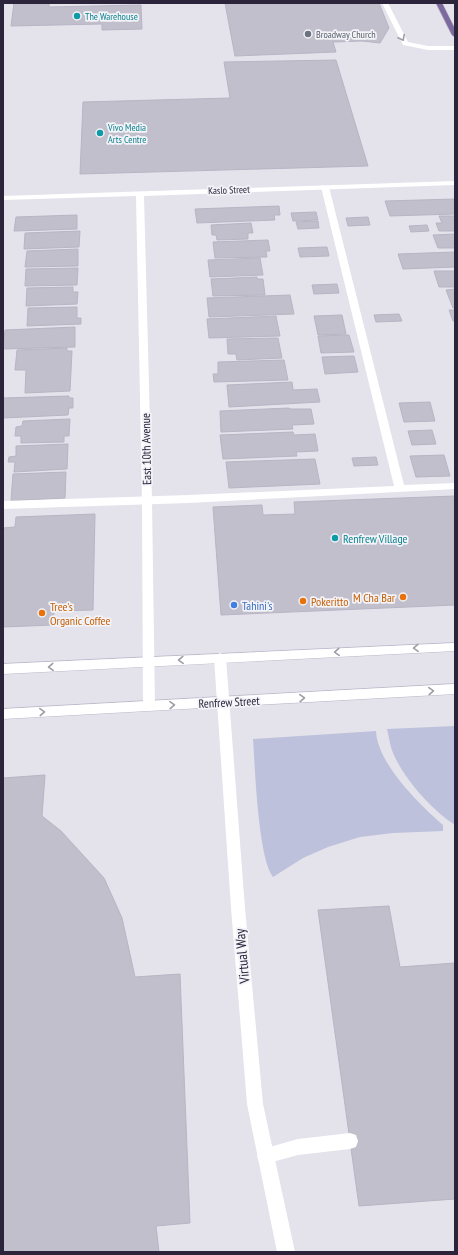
<svg xmlns="http://www.w3.org/2000/svg" width="458" height="1255" viewBox="0 0 458 1255" font-family="'PT Sans Narrow',sans-serif">
<style>
.green{fill:#bdc1db}
.building{fill:#c1bfcc;stroke:#b8b5c4}
.lines{fill:none;stroke-linecap:round;stroke-linejoin:round}
.secondary-casing{stroke:#bbb7ca;stroke-width:1}
.primary-casing{stroke:#bfbdc4;stroke-width:1}
.lane{fill:#fff;fill-rule:evenodd}
.street{fill:#fff;fill-rule:evenodd}
.secondary{fill:#fff;fill-rule:evenodd}
.primary{fill:#7c6a9e;fill-rule:evenodd}
.oneway{stroke:#a09ca7}
.culture-dot{fill:#0f9aa8;stroke:#f3f3f8;stroke-width:1.5}
.worship-dot{fill:#6b7280;stroke:#f3f3f8;stroke-width:1.5}
.food-dot{fill:#e8710a;stroke:#f3f3f8;stroke-width:1.5}
.shop-dot{fill:#3f7fe0;stroke:#f3f3f8;stroke-width:1.5}
.labels{text-anchor:middle;dominant-baseline:central;stroke-width:3.5;stroke-linejoin:round;paint-order:stroke}
.far-culture-label{font-size:10px;fill:#0d838f;stroke:#f3f3f8;text-anchor:start}
.far-worship-label{font-size:10px;fill:#5b616d;stroke:#f3f3f8;text-anchor:start}
.far-street-label{font-size:10px;fill:#2b243b;stroke:#f3f3f8}
.street-label{font-size:12px;fill:#2b243b;stroke:#f3f3f8}
.culture-label{font-size:12px;fill:#0d838f;stroke:#f3f3f8;text-anchor:start}
.food-label{font-size:12px;fill:#c56008;stroke:#f3f3f8;text-anchor:start}
.shop-label{font-size:12px;fill:#366cbe;stroke:#f3f3f8;text-anchor:start}
.near-street-label{font-size:14px;fill:#2b243b;stroke:#f3f3f8}
</style>
<rect width="100%" height="100%" fill="#e4e2eb"/>
<path class="green" d="M 455,726 L 455,825 C 432,810 404,779 393,753 C 390,746 389,737 387,729 Z
M 376,731 C 377,763 420,805 443,825 L 443,831 L 393,833 L 360,837 L 328,847 L 303,858 L 273,877 C 258,858 255,767 253,739 Z"/>
<path class="building" d="M 14,3 L 49,3 L 49,7 L 141,5 L 142,29 L 102,30 L 102,24 L 11,26 Z
M 225,3 L 379,3 L 389,28 L 380,43 L 362,41 L 333,42 L 336,52 L 235,56 Z
M 336,60 L 368,166 L 80,174 L 83,102 L 230,98 L 224,62 Z
M 455,199 L 455,214 L 390,216 L 385,201 Z
M 279,206 L 280,215 L 274,215 L 275,220 L 197,223 L 195,209 Z
M 316,212 L 318,220 L 293,221 L 291,213 Z
M 77,215 L 77,229 L 14,231 L 16,217 Z
M 439,216 L 455,216 L 455,231 L 439,231 L 436,223 L 442,223 Z
M 368,217 L 370,225 L 348,226 L 346,218 Z
M 318,221 L 319,228 L 298,229 L 296,222 Z
M 251,223 L 253,233 L 248,233 L 248,239 L 217,240 L 216,235 L 212,235 L 211,225 Z
M 427,225 L 429,231 L 411,232 L 409,226 Z
M 80,231 L 79,247 L 24,249 L 25,233 Z
M 455,234 L 455,248 L 438,248 L 433,235 Z
M 268,240 L 270,251 L 266,251 L 267,257 L 215,258 L 213,242 Z
M 327,247 L 329,256 L 300,257 L 298,248 Z
M 78,249 L 78,266 L 25,267 L 27,251 Z
M 455,252 L 455,267 L 403,269 L 398,254 Z
M 260,258 L 263,275 L 210,277 L 208,260 Z
M 78,268 L 77,285 L 25,286 L 26,269 Z
M 434,271 L 455,271 L 455,287 L 439,287 Z
M 257,277 L 257,279 L 263,279 L 265,295 L 213,296 L 211,279 Z
M 337,284 L 339,293 L 314,294 L 312,285 Z
M 73,287 L 73,292 L 78,292 L 77,304 L 26,306 L 27,288 Z
M 455,289 L 455,308 L 453,308 L 446,290 Z
M 290,295 L 294,314 L 209,317 L 207,298 Z
M 77,307 L 77,318 L 81,318 L 81,324 L 27,326 L 28,308 Z
M 449,310 L 455,310 L 455,321 L 453,321 Z
M 399,314 L 402,321 L 376,322 L 374,315 Z
M 342,315 L 346,334 L 318,335 L 314,316 Z
M 276,316 L 280,336 L 209,338 L 207,319 Z
M 75,327 L 75,347 L 3,349 L 5,330 Z
M 349,335 L 354,352 L 321,353 L 318,336 Z
M 278,338 L 282,358 L 237,360 L 236,354 L 228,354 L 227,339 Z
M 67,348 L 67,351 L 72,351 L 70,391 L 25,393 L 26,370 L 15,370 L 17,350 Z
M 354,356 L 358,372 L 325,374 L 322,357 Z
M 284,360 L 288,380 L 214,382 L 213,374 L 218,374 L 218,362 Z
M 292,382 L 293,390 L 317,389 L 320,402 L 229,407 L 227,385 Z
M 69,396 L 69,398 L 73,398 L 73,408 L 69,408 L 68,415 L 3,418 L 3,398 Z
M 430,402 L 435,421 L 404,422 L 399,403 Z
M 289,408 L 290,409 L 311,409 L 314,424 L 292,425 L 293,429 L 221,432 L 220,411 Z
M 70,419 L 69,436 L 64,436 L 64,442 L 21,443 L 21,436 L 15,436 L 16,427 L 22,426 L 23,421 Z
M 432,430 L 436,444 L 412,445 L 408,431 Z
M 293,432 L 294,435 L 315,434 L 318,451 L 296,452 L 297,456 L 223,459 L 220,435 Z
M 68,444 L 67,469 L 14,472 L 15,462 L 8,462 L 9,457 L 16,456 L 16,446 Z
M 444,455 L 450,476 L 416,477 L 410,456 Z
M 376,457 L 378,465 L 354,466 L 352,458 Z
M 315,459 L 320,484 L 229,488 L 226,462 Z
M 66,472 L 65,498 L 11,501 L 13,474 Z
M 455,496 L 455,605 L 221,615 L 213,507 L 262,505 L 263,515 L 295,514 L 294,502 Z
M 95,514 L 93,610 L 54,611 L 53,625 L 3,627 L 3,528 L 15,527 L 16,517 Z
M 45,775 L 42,816 L 61,831 L 104,878 L 122,918 L 135,977 L 180,974 L 190,1223 L 156,1226 L 159,1252 L 3,1252 L 3,778 Z
M 389,906 L 400,967 L 455,963 L 455,1199 L 359,1206 L 318,910 Z"/>
<g class="lines">
<defs>
<path id="secondary" d="M 455,643 L 455,651 L 3,674 L 3,664 Z
M 455,684 L 455,694 L 3,719 L 3,709 Z"/>
<path id="primary" d="M 436,3 L 442,3 L 455,29 L 455,37 L 452,35 Z"/>
</defs>
<use href="#secondary" class="secondary-casing"/>
<use href="#primary" class="primary-casing"/>
<path class="lane" d="M 382,3 L 388,3 L 408,42 L 428,46 L 455,46 L 455,50 L 428,50 L 403,45 Z
M 322,185 L 329,187 L 404,485 L 455,483 L 455,489 L 189,503 L 3,509 L 3,501 L 189,495 L 394,486 L 321,187 Z
M 350,1133 L 356,1135 L 358,1141 L 356,1147 L 350,1149 L 298,1155 L 265,1164 L 259,1162 L 257,1156 L 259,1150 L 298,1139 Z"/>
<path class="street" d="M 455,181 L 455,185 L 144,196 L 152,500 L 155,706 L 153,709 L 149,711 L 145,709 L 143,706 L 142,500 L 136,196 L 3,200 L 3,196 Z
M 220,653 L 224,655 L 226,658 L 245,908 L 263,1104 L 295,1252 L 277,1252 L 247,1104 L 231,908 L 214,658 L 216,655 Z"/>
<use href="#secondary" class="secondary"/>
<use href="#primary" class="primary"/>
</g>
<defs><path id="oneway-chevron" d="M-2-3.5L2.5 0L-2 3.5" fill="none" stroke-width="1.6" stroke-linecap="round" stroke-linejoin="round"/></defs>
<g class="oneway">
<use href="#oneway-chevron" transform="translate(402 38) rotate(63)"/>
<use href="#oneway-chevron" transform="translate(416 648) rotate(177)"/>
<use href="#oneway-chevron" transform="translate(337 652) rotate(177)"/>
<use href="#oneway-chevron" transform="translate(181 660) rotate(177)"/>
<use href="#oneway-chevron" transform="translate(51 667) rotate(177)"/>
<use href="#oneway-chevron" transform="translate(431 691) rotate(-3)"/>
<use href="#oneway-chevron" transform="translate(302 698) rotate(-3)"/>
<use href="#oneway-chevron" transform="translate(172 705) rotate(-3)"/>
<use href="#oneway-chevron" transform="translate(42 712) rotate(-3)"/>
</g>
<g class="culture-dot">
<circle cx="77" cy="16" r="4"/>
<circle cx="100" cy="133" r="4"/>
<circle cx="335" cy="538" r="4"/>
</g>
<circle class="worship-dot" cx="308" cy="34" r="4"/>
<g class="food-dot">
<circle cx="403" cy="597" r="4"/>
<circle cx="303" cy="601" r="4"/>
<circle cx="42" cy="613" r="4"/>
</g>
<circle class="shop-dot" cx="234" cy="605" r="4"/>
<g class="labels">
<g class="far-culture-label">
<text x="85" y="16">The Warehouse</text>
<text x="108" y="127">Vivo Media<tspan x="108" dy="12">Arts Centre</tspan></text>
</g>
<g class="far-worship-label">
<text x="316" y="34">Broadway Church</text>
</g>
<g class="far-street-label">
<text transform="translate(229 190) rotate(-2)">Kaslo Street</text>
</g>
<g class="street-label">
<text transform="translate(146 449) rotate(-91)">East 10th Avenue</text>
<text transform="translate(229 702) rotate(-3)">Renfrew Street</text>
</g>
<g class="culture-label">
<text x="343" y="538">Renfrew Village</text>
</g>
<g class="food-label">
<text x="395" y="597" text-anchor="end">M Cha Bar</text>
<text x="311" y="601">Pokeritto</text>
<text x="50" y="606">Tree's<tspan x="50" dy="14">Organic Coffee</tspan></text>
</g>
<g class="shop-label">
<text x="242" y="605">Tahini's</text>
</g>
<g class="near-street-label">
<text transform="translate(242 956) rotate(-95)">Virtual Way</text>
</g>
</g>
<rect width="458" height="1255" fill="none" stroke="#2b243b" stroke-width="8"/>
</svg>
